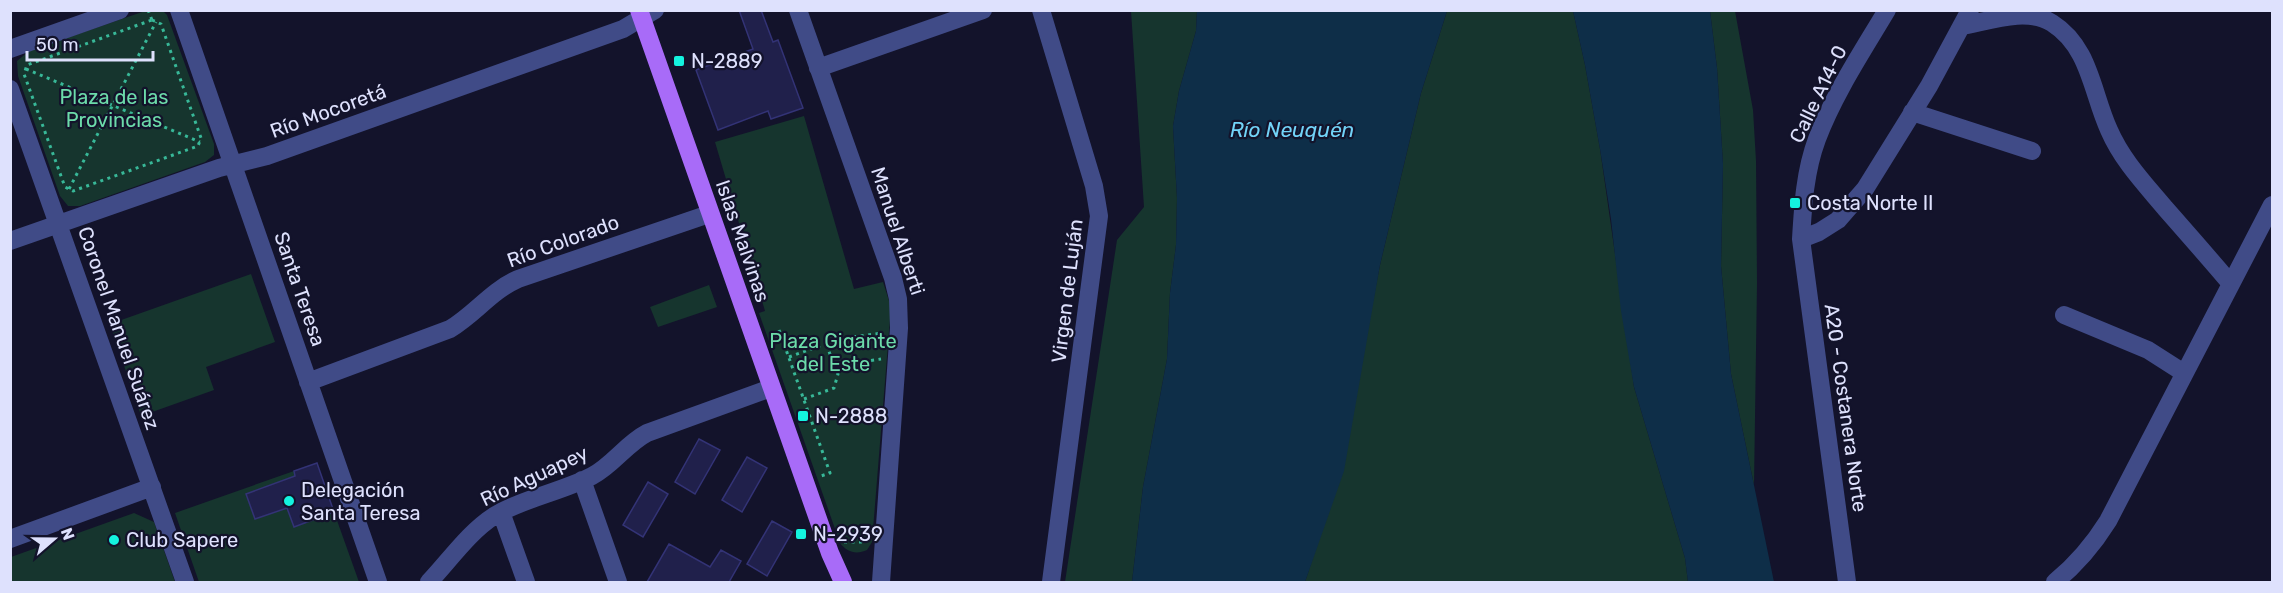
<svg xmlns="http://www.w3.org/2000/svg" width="2283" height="593" viewBox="0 0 2283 593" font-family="Rubik,sans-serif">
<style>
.green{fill:#16352e}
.water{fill:#0e2e48}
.building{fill:#20204b;stroke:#333376;stroke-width:1.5}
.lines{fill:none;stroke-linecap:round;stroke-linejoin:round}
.path{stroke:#38b898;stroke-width:3;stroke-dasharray:3 4.5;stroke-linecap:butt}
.minor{stroke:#404b87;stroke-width:18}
.major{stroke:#a86bf8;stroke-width:18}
.poi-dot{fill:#14f3df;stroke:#13132b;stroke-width:2}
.labels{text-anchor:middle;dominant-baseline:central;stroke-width:4.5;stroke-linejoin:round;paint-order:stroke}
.poi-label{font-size:20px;fill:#dee1fd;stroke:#13132b;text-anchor:start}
.street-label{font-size:20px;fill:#dee1fd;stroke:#13132b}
.park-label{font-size:20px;fill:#6cdbaa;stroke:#13132b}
.water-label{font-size:21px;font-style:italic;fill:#72d3f8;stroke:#13132b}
</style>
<rect width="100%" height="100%" fill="#13132b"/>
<path class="green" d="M 145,11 L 163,11 L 167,15 L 214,144 L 214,155 L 205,162 L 80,206 L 68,206 L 60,196 L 18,76 L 17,61 L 29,51 Z
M 1131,11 L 1197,11 L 1196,31 L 1179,91 L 1173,126 L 1177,198 L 1176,245 L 1170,293 L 1167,359 L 1143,487 L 1132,582 L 1065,582 L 1117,240 L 1144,207 Z
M 1447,11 L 1573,11 L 1585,65 L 1600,149 L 1634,387 L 1685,558 L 1688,582 L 1305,582 L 1318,542 L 1361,363 L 1380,265 L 1421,93 Z
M 1710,11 L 1735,11 L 1753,110 L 1756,161 L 1757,283 L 1754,485 L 1731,374 L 1721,266 L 1723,164 L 1717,68 Z
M 804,116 L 854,289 L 883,282 L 891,307 L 872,542 L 867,550 C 856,555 847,552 840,543 L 759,313 L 765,311 L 715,142 Z
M 251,274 L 275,342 L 206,367 L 214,390 L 141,416 L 110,324 Z
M 709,285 L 717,307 L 658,327 L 650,307 Z
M 294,471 L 295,476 L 246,494 L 255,518 L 287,508 L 294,526 L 334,512 L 359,582 L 199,582 L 175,513 Z
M 134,513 L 154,522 L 175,582 L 11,582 L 11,557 Z"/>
<path class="water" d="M 1197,11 L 1447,11 L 1421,93 L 1380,265 L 1344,471 L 1305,582 L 1132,582 L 1143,487 L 1167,359 L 1170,293 L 1176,245 L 1177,198 L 1173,126 L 1179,91 L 1196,31 Z
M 1573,11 L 1710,11 L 1717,68 L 1723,164 L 1721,266 L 1731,374 L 1774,582 L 1688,582 L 1685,558 L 1634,387 L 1621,311 L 1611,219 L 1600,149 L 1585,65 Z"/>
<path class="building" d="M 739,10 L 761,10 L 773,42 L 778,40 L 803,108 L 771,119 L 768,111 L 718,130 L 696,70 L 753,49 Z
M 699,439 L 720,450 L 695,494 L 675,482 Z
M 747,457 L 767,468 L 742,512 L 722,500 Z
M 317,463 L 334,512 L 294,527 L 287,508 L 255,519 L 246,494 L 295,476 L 294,471 Z
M 648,482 L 668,494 L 643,537 L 623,525 Z
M 772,521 L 792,532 L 767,576 L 747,564 Z
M 669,544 L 710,567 L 721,550 L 741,561 L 729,582 L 647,582 Z"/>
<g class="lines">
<path class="path" d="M 148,10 L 152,20
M 152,20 L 161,24 L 201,138 L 198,146 L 73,191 L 65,187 L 24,74 L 27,65 Z
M 26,69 L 200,142
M 69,189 L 156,22
M 779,330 L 830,473 L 821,476
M 789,357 L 839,339 L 882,333
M 834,366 L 881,359
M 804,399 L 834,388 L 838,374 L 826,344
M 844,542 L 861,542 L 866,538"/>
<path class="minor" d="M 179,10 L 378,582
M 798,10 L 893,278 L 898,299 L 899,328 L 881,582
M 1041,10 L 1094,186 L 1099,216 L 1051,582
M 1962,26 C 1989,21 2027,7 2052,23 C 2090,47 2092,93 2109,130 C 2122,160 2144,183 2165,208 C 2187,233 2209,258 2231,284
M 10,49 L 120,10
M 818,68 L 983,10
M 10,89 L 185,582
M 1912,112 L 2032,151
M 1801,239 L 1819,232 L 1838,220 L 1865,189 L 1929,86 L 1970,10
M 10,241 L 219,168 L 267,156 L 623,29 L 655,10
M 2064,315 L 2148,350 L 2184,373
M 308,382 L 450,329 C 475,314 491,291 518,279 L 709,214
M 582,480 L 618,582
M 501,512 L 526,582
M 10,539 L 152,487
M 429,582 C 449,561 469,532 494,516 C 524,498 561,492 592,476 C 613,465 626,444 647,433 L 771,388
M 1847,582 L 1801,239 C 1803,205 1805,171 1817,139 C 1834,94 1862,52 1887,10
M 2055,582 C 2077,564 2093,545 2108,521 L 2272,205"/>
<path class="major" d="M 639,10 L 830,553 L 843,582"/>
</g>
<g class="poi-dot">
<rect x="673" y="55" width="12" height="12" rx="3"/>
<rect x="1789" y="197" width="12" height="12" rx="3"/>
<rect x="797" y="410" width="12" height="12" rx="3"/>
<circle cx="289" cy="501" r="6"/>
<rect x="795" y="528" width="12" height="12" rx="3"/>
<circle cx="114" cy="540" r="6"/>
</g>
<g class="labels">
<g class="poi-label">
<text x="691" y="61">N-2889</text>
<text x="1807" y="203">Costa Norte II</text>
<text x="815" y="416">N-2888</text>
<text x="301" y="490">Delegación<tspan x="301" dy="23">Santa Teresa</tspan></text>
<text x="813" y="534">N-2939</text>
<text x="126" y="540">Club Sapere</text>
</g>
<g class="street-label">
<text transform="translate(1818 94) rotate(-64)">Calle A14-0</text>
<text transform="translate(328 111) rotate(-20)">Río Mocoretá</text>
<text transform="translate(898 231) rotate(72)">Manuel Alberti</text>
<text transform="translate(563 241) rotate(-20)">Río Colorado</text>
<text transform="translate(743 241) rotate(71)">Islas Malvinas</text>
<text transform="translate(300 289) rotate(71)">Santa Teresa</text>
<text transform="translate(1067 291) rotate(-83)">Virgen de Luján</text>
<text transform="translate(119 328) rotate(71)">Coronel Manuel Suárez</text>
<text transform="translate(1846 408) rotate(82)">A20 - Costanera Norte</text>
<text transform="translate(534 476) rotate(-25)">Río Aguapey</text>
</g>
<g class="park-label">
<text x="114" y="97">Plaza de las<tspan x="114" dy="23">Provincias</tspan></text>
<text x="833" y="341">Plaza Gigante<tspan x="833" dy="23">del Este</tspan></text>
</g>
<g class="water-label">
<text x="1292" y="129">Río Neuquén</text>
</g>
</g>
<rect width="2283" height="593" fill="none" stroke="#dee1fd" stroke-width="24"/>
<g transform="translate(54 539) rotate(70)" stroke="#13132b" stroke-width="4.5" paint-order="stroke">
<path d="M0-4.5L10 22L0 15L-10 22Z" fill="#dee1fd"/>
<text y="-9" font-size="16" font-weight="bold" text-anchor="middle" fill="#dee1fd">N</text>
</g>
<path d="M27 51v9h126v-9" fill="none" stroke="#dee1fd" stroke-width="3"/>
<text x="36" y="51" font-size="18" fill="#dee1fd" stroke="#13132b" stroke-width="4.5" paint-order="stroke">50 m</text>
</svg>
